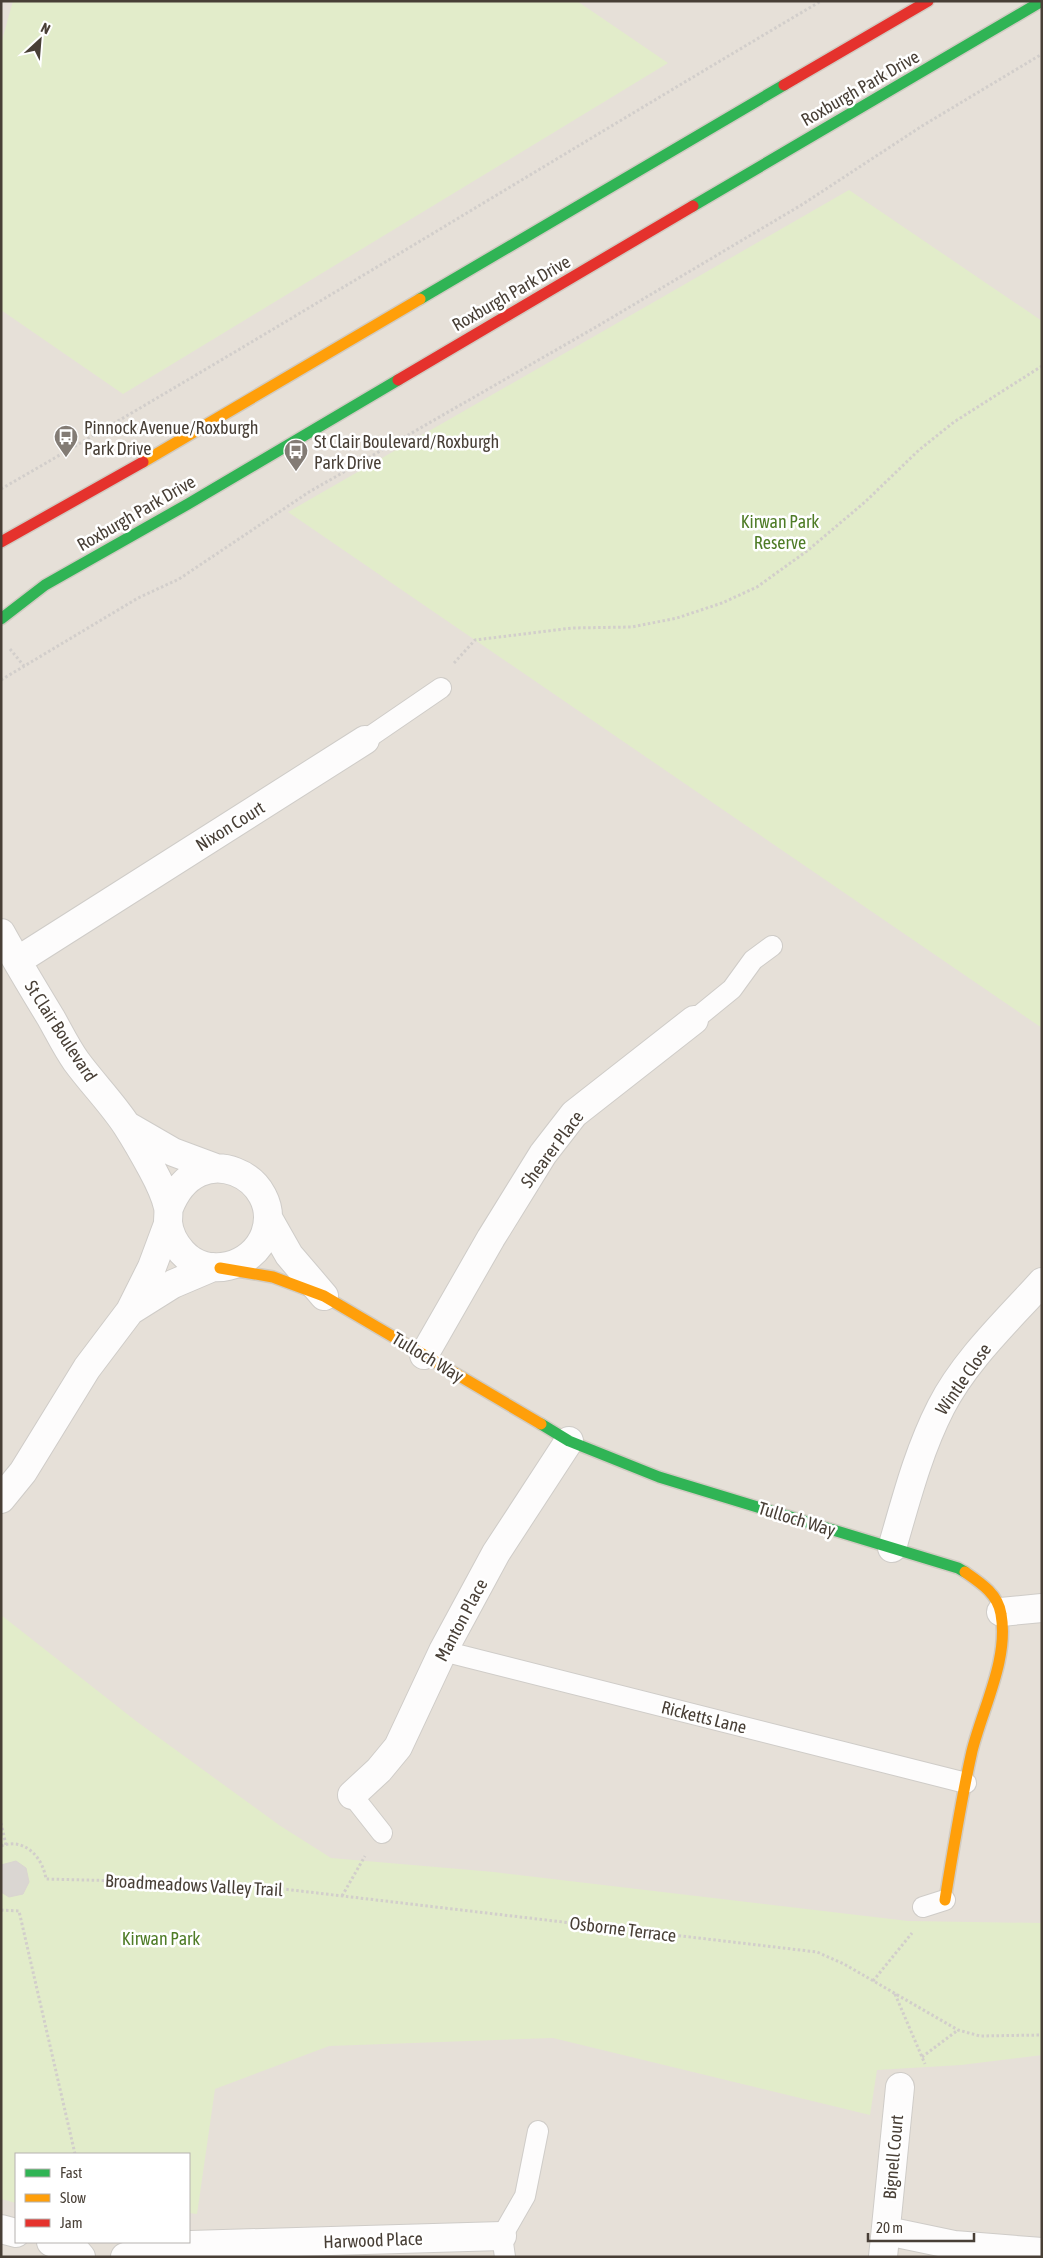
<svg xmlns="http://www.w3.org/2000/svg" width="1043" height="2258" viewBox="0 0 1043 2258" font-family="'Asap Condensed',sans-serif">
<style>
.residential{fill:#e6e0d8;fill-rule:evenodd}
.green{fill:#e2ecca}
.building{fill:#dad6d2;stroke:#dad5d1}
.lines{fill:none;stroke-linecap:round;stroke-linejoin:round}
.lane-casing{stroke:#cfccc8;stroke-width:22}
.street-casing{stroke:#cfccc8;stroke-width:30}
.fast-casing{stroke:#d1cbc2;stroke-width:14}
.slow-casing{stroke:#d1cbc2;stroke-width:14}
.jam-casing{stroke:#d1cbc2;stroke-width:14}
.path{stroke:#d2cecb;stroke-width:3;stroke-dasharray:2.5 2.5;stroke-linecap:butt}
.lane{stroke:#fdfcfc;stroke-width:20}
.street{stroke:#fdfcfc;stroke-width:28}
.fast{stroke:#30b455;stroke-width:11}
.slow{stroke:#ff9f0a;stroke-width:11}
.jam{stroke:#e5322d;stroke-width:11}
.labels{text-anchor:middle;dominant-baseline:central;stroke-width:5;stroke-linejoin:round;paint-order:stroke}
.street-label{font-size:18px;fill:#483f36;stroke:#fff}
.poi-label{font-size:18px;fill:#483f36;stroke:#fff;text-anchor:start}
.park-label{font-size:18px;fill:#4f7c27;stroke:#fff}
</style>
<rect width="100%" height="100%" fill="#f1eeeb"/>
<path class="residential" d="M 1,1 L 1042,1 L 1042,2257 L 1,2257 ZM 16,2154 L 189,2154 L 189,2242 L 16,2242 Z"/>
<path class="green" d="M 13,1 L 577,1 L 668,63 L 123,394 L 1,310 L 1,44 Z
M 849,190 L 1042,321 L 1042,1028 L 288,512 Z
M 1,1615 L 136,1721 L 279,1825 L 331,1858 L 494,1872 L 908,1921 L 1042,1923 L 1042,2055 L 961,2065 L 877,2070 L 870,2115 L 553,2038 L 329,2046 L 215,2089 L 197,2214 L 189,2213 L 189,2154 L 16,2154 L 16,2203 L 1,2199 Z"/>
<path class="building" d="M 16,1861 L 26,1868 L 29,1882 L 23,1894 L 9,1897 L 1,1892 L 1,1865 Z"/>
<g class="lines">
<defs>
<path id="lane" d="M 365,740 L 441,688
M 694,1020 L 732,989 L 753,960 L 772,946
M 443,1651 L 966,1783
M 352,1795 L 382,1833
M 923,1907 L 945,1900
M 505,2257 L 502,2236 L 525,2196 L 538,2131"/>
<path id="street" d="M 1,933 C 17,962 34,990 51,1018 C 59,1032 66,1047 76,1061 C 92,1083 112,1103 127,1126 C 136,1140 144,1154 152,1169 C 158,1180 165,1194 168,1207 C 169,1212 168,1217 168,1222 C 169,1233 175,1244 182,1252 C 207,1280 253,1267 265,1234 C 285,1178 198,1133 169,1208
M 17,961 L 365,740
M 128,1126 L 173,1152 L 216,1168
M 268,1218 L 289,1255 L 324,1296
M 130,1311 L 173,1284 L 213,1267
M 424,1355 L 491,1238 L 543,1154 L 574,1114 L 694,1020
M 1,1499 L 23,1472 L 87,1368 L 130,1311 L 152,1267 L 168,1224
M 892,1548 C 906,1500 918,1452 941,1407 C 965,1360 1007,1321 1042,1282
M 1001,1612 L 1042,1608
M 352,1795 L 379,1770 L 398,1747 L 443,1651 L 496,1553 L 569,1441
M 1,2229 L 16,2233
M 887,2231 L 954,2245 L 1042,2252
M 51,2242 L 76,2251 L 81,2257
M 125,2257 L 157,2246 L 502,2236
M 883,2257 L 900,2087"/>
<path id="fast" d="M 693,206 L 1042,1
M 420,299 L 784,85
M 1,619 L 45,585 L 188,504 L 398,380
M 541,1424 L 569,1441 L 659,1477 L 958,1568 L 965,1572"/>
<path id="slow" d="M 143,462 L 420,299
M 220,1268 L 273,1277 L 324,1296 L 541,1424
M 945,1900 C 953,1850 961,1800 972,1751 C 983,1707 1009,1659 1001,1614 C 998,1594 981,1583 965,1572"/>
<path id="jam" d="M 784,85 L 928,1
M 398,380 L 693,206
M 1,542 L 143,462"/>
</defs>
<use href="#lane" class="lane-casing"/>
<use href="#street" class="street-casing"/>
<use href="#fast" class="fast-casing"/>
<use href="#slow" class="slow-casing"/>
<use href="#jam" class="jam-casing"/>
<path class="path" d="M 1,489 C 277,330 547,163 821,1
M 10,649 L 24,666
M 454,663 L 475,640 L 572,628 L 632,627 L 677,618 L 722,603 L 757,587 L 807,551 L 865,502 L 919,450 L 954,422 L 1042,366
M 1,680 L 138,598 L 179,579 L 309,492 L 596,327 L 803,204 L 922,126 L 1042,54
M 1,1823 L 6,1845
M 1,1846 C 25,1837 43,1858 46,1879 L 241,1884 L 817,1952 L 844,1964 L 958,2030 L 980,2036 L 1042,2035
M 342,1896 L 365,1856
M 1,1910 L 19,1911 L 75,2154
M 873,1981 L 912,1933
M 895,1994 L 925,2064
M 922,2057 L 958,2030"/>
<use href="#lane" class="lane"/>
<use href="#street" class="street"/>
<use href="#fast" class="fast"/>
<use href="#slow" class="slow"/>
<use href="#jam" class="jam"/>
</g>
<defs>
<symbol id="bus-pin" viewBox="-11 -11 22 30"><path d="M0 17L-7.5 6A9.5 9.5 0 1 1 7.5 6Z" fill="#837c75" stroke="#fff"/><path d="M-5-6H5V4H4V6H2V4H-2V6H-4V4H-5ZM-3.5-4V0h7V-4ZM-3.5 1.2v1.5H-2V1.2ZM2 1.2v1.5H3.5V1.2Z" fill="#fff"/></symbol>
</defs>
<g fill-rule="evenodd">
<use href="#bus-pin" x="52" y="423" width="28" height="38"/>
<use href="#bus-pin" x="282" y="437" width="28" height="38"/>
</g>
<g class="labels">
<g class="street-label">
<text transform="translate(860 88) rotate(-30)">Roxburgh Park Drive</text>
<text transform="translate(511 293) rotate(-30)">Roxburgh Park Drive</text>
<text transform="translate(136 513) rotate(-30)">Roxburgh Park Drive</text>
<text transform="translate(230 826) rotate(-32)">Nixon Court</text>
<text transform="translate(61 1031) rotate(57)">St Clair Boulevard</text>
<text transform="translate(552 1149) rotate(-53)">Shearer Place</text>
<text transform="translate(428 1357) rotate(31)">Tulloch Way</text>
<text transform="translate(963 1379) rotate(-55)">Wintle Close</text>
<text transform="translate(797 1519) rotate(17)">Tulloch Way</text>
<text transform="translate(461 1620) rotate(-62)">Manton Place</text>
<text transform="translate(704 1717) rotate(14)">Ricketts Lane</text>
<text transform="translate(194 1885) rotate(3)">Broadmeadows Valley Trail</text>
<text transform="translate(623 1929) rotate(7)">Osborne Terrace</text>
<text transform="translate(893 2157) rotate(-85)">Bignell Court</text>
<text transform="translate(373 2240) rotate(-2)">Harwood Place</text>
</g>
<g class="poi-label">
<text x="84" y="427">Pinnock Avenue/Roxburgh<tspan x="84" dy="21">Park Drive</tspan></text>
<text x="314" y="441">St Clair Boulevard/Roxburgh<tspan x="314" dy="21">Park Drive</tspan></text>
</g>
<g class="park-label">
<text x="780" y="521">Kirwan Park<tspan x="780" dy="21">Reserve</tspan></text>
<text x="161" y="1938">Kirwan Park</text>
</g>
</g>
<rect width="1043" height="2258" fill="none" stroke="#483f36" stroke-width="5"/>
<rect x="15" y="2153" width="175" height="90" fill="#ffffff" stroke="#b6b2af"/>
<rect x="25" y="2169" width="25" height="8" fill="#30b455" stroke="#b6b2af"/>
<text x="60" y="2178" font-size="15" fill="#483f36">Fast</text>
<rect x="25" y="2194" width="25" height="8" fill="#ff9f0a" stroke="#b6b2af"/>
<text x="60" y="2203" font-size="15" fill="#483f36">Slow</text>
<rect x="25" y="2219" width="25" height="8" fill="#e5322d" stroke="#b6b2af"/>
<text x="60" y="2228" font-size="15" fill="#483f36">Jam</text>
<g transform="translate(40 40) rotate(26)" stroke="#ffffff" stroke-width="4" paint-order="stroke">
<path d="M0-4L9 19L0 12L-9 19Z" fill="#483f36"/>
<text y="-8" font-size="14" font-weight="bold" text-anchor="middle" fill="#483f36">N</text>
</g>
<path d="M868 2233v8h106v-8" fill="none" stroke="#483f36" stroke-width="2.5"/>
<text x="876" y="2233" font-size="15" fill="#483f36" stroke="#ffffff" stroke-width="4" paint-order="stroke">20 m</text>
</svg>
